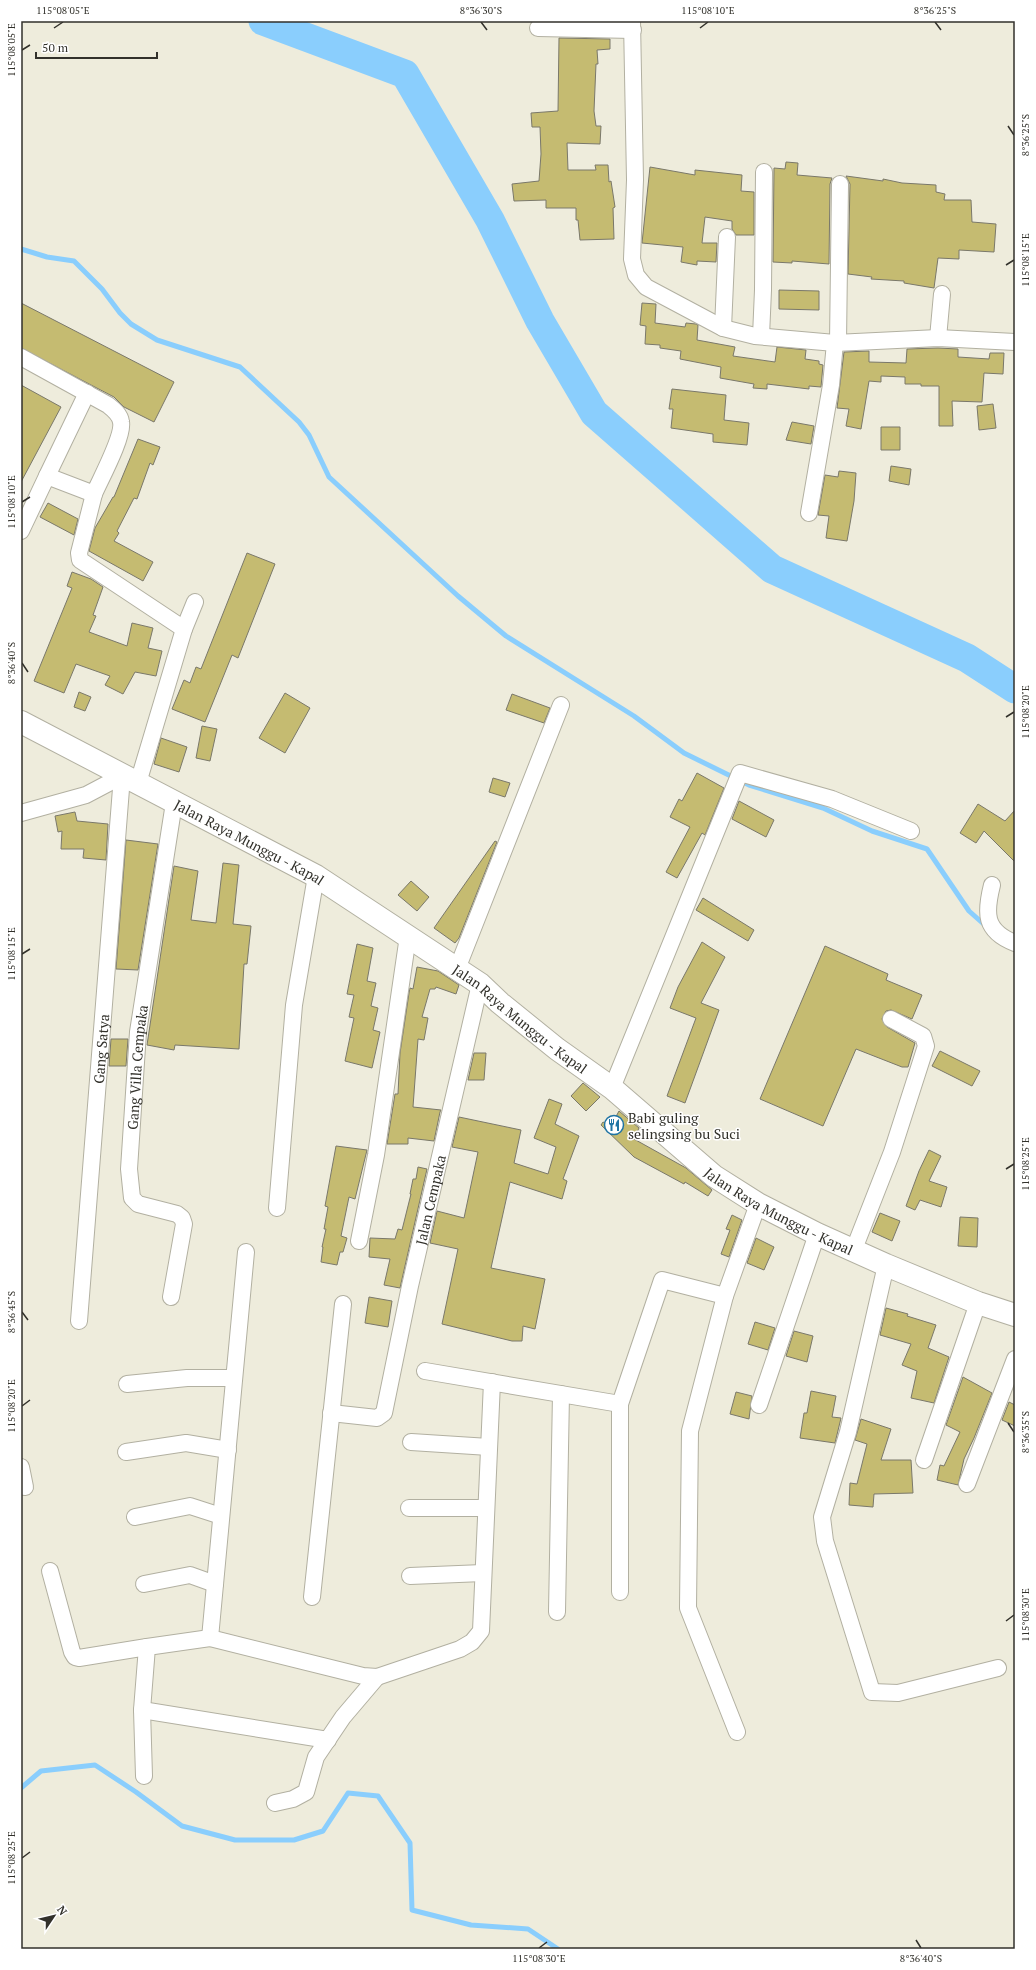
<svg xmlns="http://www.w3.org/2000/svg" width="1036" height="1970" viewBox="0 0 1036 1970" font-family="'PT Serif',serif">
<style>
.lines{fill:none;stroke-linecap:round;stroke-linejoin:round}
.stream{stroke:#8acefd;stroke-width:5}
.river{stroke:#8acefd;stroke-width:29}
.building{fill:#c5bb71;stroke:#7a786a}
.street-casing{stroke:#b2b0a1;stroke-width:18}
.secondary-casing{stroke:#b2b0a1;stroke-width:24}
.street{stroke:#fff;stroke-width:16}
.secondary{stroke:#fff;stroke-width:22}
.ticks{fill:none;stroke:#32312b;stroke-width:1.5}
.labels{text-anchor:middle;dominant-baseline:central;stroke-width:3;stroke-linejoin:round;paint-order:stroke}
.street-label{font-size:14px;fill:#32312b;stroke:#fff}
.poi-label{font-size:14px;fill:#32312b;stroke:#fff;text-anchor:start}
.neatline{fill:none;stroke:#32312b;stroke-width:1.5}
.ticks-label{font-size:10px;text-anchor:middle;fill:#32312b}
</style>
<rect width="100%" height="100%" fill="#eeecdc"/>
<g class="lines">
<path class="stream" d="M 21,249 L 47,257 L 74,261 L 102,289 L 120,313 L 131,324 L 157,340 L 240,367 L 299,422 L 309,435 L 329,477 L 458,596 L 506,636 L 634,716 L 684,753 L 749,785 L 823,808 L 872,831 L 927,849 L 969,911 L 987,927
M 21,1788 L 41,1771 L 95,1765 L 136,1792 L 182,1826 L 235,1840 L 294,1840 L 323,1831 L 348,1793 L 378,1796 L 410,1843 L 412,1910 L 471,1925 L 528,1929 L 558,1949"/>
<path class="river" d="M 263,21 L 405,74 L 490,220 L 540,321 L 594,413 L 772,569 L 967,658 L 1015,689"/>
</g>
<path class="building" d="M 559,38 L 610,39 L 610,49 L 597,50 L 598,64 L 596,64 L 594,111 L 596,126 L 601,126 L 600,144 L 567,143 L 568,170 L 596,170 L 595,165 L 608,165 L 609,182 L 611,181 L 615,207 L 613,208 L 614,239 L 580,240 L 578,220 L 576,220 L 576,208 L 546,208 L 546,200 L 514,201 L 512,184 L 539,181 L 541,154 L 540,127 L 532,127 L 531,113 L 558,111 Z
M 786,162 L 798,163 L 797,175 L 832,178 L 830,184 L 829,264 L 792,261 L 792,263 L 773,262 L 774,168 L 785,169 Z
M 650,167 L 695,175 L 695,170 L 742,175 L 741,191 L 754,192 L 754,235 L 736,235 L 732,229 L 732,221 L 705,217 L 702,243 L 717,243 L 716,262 L 697,261 L 697,265 L 681,262 L 683,247 L 642,243 Z
M 846,176 L 883,181 L 883,179 L 902,183 L 936,185 L 936,192 L 945,194 L 944,200 L 971,200 L 972,222 L 996,224 L 994,252 L 959,250 L 959,259 L 938,258 L 934,288 L 904,283 L 904,281 L 871,279 L 872,277 L 848,274 L 850,184 Z
M 779,290 L 819,291 L 819,310 L 779,309 Z
M 21,303 L 174,382 L 154,422 L 124,407 L 114,397 L 91,385 L 21,348 Z
M 642,303 L 656,304 L 655,323 L 685,327 L 686,323 L 696,324 L 698,325 L 697,340 L 735,347 L 733,356 L 775,362 L 777,347 L 806,350 L 805,359 L 819,361 L 819,364 L 823,365 L 821,387 L 809,386 L 809,389 L 767,384 L 767,389 L 753,388 L 754,384 L 720,378 L 721,367 L 680,359 L 681,351 L 660,348 L 660,345 L 645,344 L 646,326 L 640,325 Z
M 938,348 L 958,349 L 958,357 L 989,359 L 990,353 L 1004,353 L 1003,374 L 984,373 L 982,402 L 952,401 L 953,426 L 939,426 L 939,386 L 921,386 L 921,384 L 905,384 L 905,377 L 881,376 L 881,382 L 869,381 L 861,429 L 846,426 L 849,409 L 837,408 L 844,352 L 869,351 L 869,362 L 906,363 L 907,349 Z
M 21,385 L 61,407 L 21,482 Z
M 672,389 L 726,395 L 724,420 L 749,423 L 747,445 L 713,442 L 713,434 L 671,428 L 673,409 L 669,409 Z
M 993,404 L 996,428 L 979,430 L 977,406 Z
M 792,422 L 814,426 L 811,444 L 786,440 Z
M 881,427 L 900,427 L 900,450 L 881,450 Z
M 138,439 L 160,447 L 153,465 L 150,463 L 137,499 L 134,498 L 117,531 L 119,533 L 114,541 L 153,562 L 143,581 L 89,551 L 95,528 L 113,497 L 114,497 Z
M 891,466 L 911,469 L 909,485 L 889,481 Z
M 839,471 L 856,473 L 854,501 L 847,541 L 826,538 L 829,516 L 818,515 L 825,475 L 838,477 Z
M 48,503 L 78,519 L 74,535 L 40,517 Z
M 247,553 L 275,564 L 238,658 L 232,655 L 205,722 L 172,709 L 184,680 L 190,683 L 196,667 L 201,669 Z
M 72,572 L 91,579 L 103,587 L 93,615 L 96,616 L 89,632 L 127,646 L 132,623 L 153,628 L 148,648 L 162,651 L 156,676 L 135,672 L 123,694 L 105,685 L 110,676 L 76,664 L 64,693 L 34,681 L 72,588 L 67,586 Z
M 79,692 L 91,697 L 85,711 L 74,707 Z
M 285,693 L 310,708 L 285,753 L 259,738 Z
M 512,694 L 550,708 L 544,723 L 506,710 Z
M 202,726 L 217,729 L 210,761 L 196,758 Z
M 161,738 L 187,747 L 179,772 L 154,764 Z
M 697,773 L 724,788 L 705,835 L 702,833 L 677,878 L 666,872 L 690,827 L 670,817 L 679,799 L 682,801 Z
M 493,778 L 510,783 L 505,797 L 489,792 Z
M 739,801 L 774,820 L 766,837 L 732,819 Z
M 978,804 L 1005,821 L 1015,810 L 1015,862 L 984,831 L 976,843 L 960,833 Z
M 75,812 L 77,821 L 108,824 L 106,860 L 83,858 L 84,849 L 61,849 L 62,831 L 58,832 L 55,816 Z
M 126,840 L 158,844 L 138,970 L 116,969 Z
M 495,841 L 497,842 L 459,938 L 455,943 L 434,928 Z
M 223,863 L 239,865 L 233,924 L 251,926 L 247,964 L 244,964 L 239,1049 L 175,1045 L 174,1050 L 147,1045 L 174,866 L 198,871 L 191,920 L 216,923 Z
M 411,881 L 429,897 L 417,911 L 398,895 Z
M 703,898 L 754,930 L 748,941 L 696,910 Z
M 702,942 L 725,957 L 701,1003 L 719,1010 L 685,1103 L 667,1096 L 696,1018 L 670,1008 L 678,987 Z
M 357,944 L 373,948 L 367,981 L 376,983 L 371,1006 L 378,1008 L 373,1030 L 380,1032 L 372,1068 L 345,1061 L 354,1018 L 349,1017 L 354,995 L 347,994 Z
M 825,946 L 888,974 L 886,980 L 922,995 L 912,1019 L 891,1010 L 886,1011 L 882,1019 L 887,1027 L 915,1043 L 908,1067 L 902,1067 L 856,1049 L 823,1126 L 760,1099 Z
M 417,967 L 438,971 L 459,985 L 456,994 L 436,987 L 435,989 L 430,989 L 422,1017 L 428,1018 L 424,1040 L 418,1039 L 413,1107 L 441,1110 L 440,1112 L 434,1141 L 408,1138 L 408,1144 L 387,1144 L 395,1094 L 398,1094 L 400,1053 L 409,993 L 410,988 L 413,989 Z
M 111,1039 L 128,1039 L 126,1066 L 109,1066 Z
M 940,1051 L 980,1071 L 972,1086 L 932,1066 Z
M 474,1053 L 486,1053 L 484,1080 L 468,1080 Z
M 583,1083 L 600,1097 L 586,1111 L 571,1096 Z
M 549,1099 L 562,1104 L 555,1124 L 579,1136 L 563,1179 L 567,1181 L 562,1199 L 510,1182 L 491,1268 L 545,1279 L 535,1329 L 523,1326 L 522,1341 L 512,1341 L 442,1324 L 458,1249 L 430,1243 L 437,1211 L 464,1218 L 478,1152 L 452,1147 L 459,1117 L 521,1130 L 514,1163 L 548,1174 L 556,1147 L 534,1138 Z
M 619,1111 L 639,1128 L 634,1139 L 686,1168 L 712,1190 L 708,1196 L 685,1182 L 684,1184 L 634,1157 L 601,1125 L 603,1122 L 617,1129 L 618,1128 L 612,1124 Z
M 336,1146 L 367,1150 L 355,1199 L 349,1197 L 341,1236 L 347,1238 L 343,1252 L 340,1252 L 337,1265 L 321,1262 L 323,1247 L 322,1247 L 326,1229 L 324,1229 L 328,1207 L 325,1206 Z
M 929,1150 L 941,1156 L 929,1181 L 947,1187 L 941,1207 L 920,1200 L 915,1210 L 906,1206 L 919,1171 Z
M 418,1167 L 427,1169 L 400,1288 L 384,1285 L 390,1259 L 369,1257 L 370,1238 L 395,1239 L 398,1229 L 402,1230 L 411,1194 L 410,1194 L 413,1179 L 416,1179 Z
M 880,1213 L 900,1221 L 892,1241 L 872,1232 Z
M 732,1215 L 742,1220 L 729,1257 L 721,1254 L 730,1230 L 726,1229 Z
M 960,1217 L 978,1218 L 977,1247 L 958,1246 Z
M 756,1238 L 774,1247 L 764,1270 L 747,1263 Z
M 369,1297 L 392,1301 L 388,1327 L 365,1323 Z
M 886,1308 L 908,1314 L 907,1316 L 936,1325 L 928,1348 L 949,1357 L 934,1403 L 911,1398 L 917,1371 L 902,1365 L 911,1344 L 880,1335 Z
M 755,1322 L 775,1328 L 768,1350 L 748,1344 Z
M 794,1331 L 813,1336 L 807,1362 L 786,1356 Z
M 963,1377 L 992,1393 L 974,1438 L 964,1459 L 958,1485 L 937,1480 L 940,1465 L 944,1466 L 960,1432 L 946,1425 Z
M 811,1391 L 836,1396 L 832,1417 L 841,1418 L 835,1443 L 800,1438 L 804,1413 L 807,1413 Z
M 736,1392 L 752,1396 L 749,1419 L 730,1414 Z
M 1009,1402 L 1015,1405 L 1015,1426 L 1002,1420 Z
M 861,1419 L 891,1429 L 881,1460 L 911,1460 L 913,1493 L 874,1494 L 873,1507 L 849,1505 L 850,1483 L 857,1484 L 867,1444 L 855,1440 Z"/>
<g class="lines">
<defs>
<g id="street">
<path d="M 632,21 L 635,180 L 632,259 L 636,275 L 646,287 L 723,328 L 755,336 L 835,343 L 938,338 L 1015,342"/>
<path d="M 538,28 L 633,30"/>
<path d="M 723,328 L 727,237"/>
<path d="M 761,336 L 763,290 L 764,172"/>
<path d="M 938,338 L 942,294"/>
<path d="M 838,343 L 840,184"/>
<path d="M 21,357 L 108,405 C 113,409 120,414 121,422 C 124,436 100,480 94,494 L 47,476 L 21,531"/>
<path d="M 47,476 L 87,393"/>
<path d="M 94,494 L 79,553 L 80,560 L 184,629"/>
<path d="M 809,513 L 831,385 L 835,343"/>
<path d="M 138,783 L 184,629 L 195,602"/>
<path d="M 21,813 L 86,795 L 122,776"/>
<path d="M 992,885 C 985,913 984,931 1015,943"/>
<path d="M 457,969 L 561,705"/>
<path d="M 612,1088 L 740,773 L 832,799 L 911,831"/>
<path d="M 277,1208 L 294,1005 L 316,876"/>
<path d="M 359,1241 L 376,1155 L 408,936"/>
<path d="M 854,1249 L 892,1152 L 926,1046 L 923,1036 L 891,1019"/>
<path d="M 246,1252 L 210,1638 L 363,1676 L 377,1677 L 460,1649 L 472,1642 L 481,1631 L 492,1382"/>
<path d="M 886,1265 L 848,1432 L 822,1517 L 825,1541 L 872,1692 L 898,1693 L 998,1668"/>
<path id="s1" d="M 171,1297 L 184,1224 L 182,1218 L 177,1214 L 138,1204 L 132,1198 L 129,1169 L 138,1032 L 174,803"/>
<path id="s2" d="M 79,1321 L 122,776"/>
<path d="M 425,1371 L 620,1404"/>
<path d="M 127,1384 L 187,1378 L 234,1378"/>
<path d="M 759,1405 L 817,1234"/>
<path id="s3" d="M 331,1413 L 377,1418 L 384,1413 L 410,1286 L 480,984"/>
<path d="M 411,1442 L 489,1447"/>
<path d="M 126,1452 L 186,1443 L 228,1450"/>
<path d="M 924,1460 L 978,1303"/>
<path d="M 21,1467 L 25,1487"/>
<path d="M 967,1484 L 1015,1359"/>
<path d="M 409,1508 L 486,1508"/>
<path d="M 135,1517 L 190,1506 L 221,1516"/>
<path d="M 50,1571 L 72,1652 L 75,1657 L 79,1658 L 147,1647"/>
<path d="M 410,1576 L 483,1573"/>
<path d="M 144,1584 L 190,1575 L 215,1584"/>
<path d="M 620,1592 L 620,1404 L 662,1280 L 725,1296"/>
<path d="M 312,1597 L 343,1304"/>
<path d="M 557,1612 L 561,1394"/>
<path d="M 142,1710 L 328,1740"/>
<path d="M 737,1732 L 688,1608 L 690,1431 L 725,1296 L 758,1204"/>
<path d="M 144,1776 L 142,1710 L 147,1647 L 210,1638"/>
<path d="M 275,1803 L 293,1799 L 306,1792 L 316,1757 L 343,1717 L 377,1677"/>
</g>
<g id="secondary">
<path id="s4" d="M 21,722 L 316,876 L 480,984 L 500,1003 L 557,1049 L 612,1088 L 714,1176 L 758,1204 L 817,1234 L 886,1265 L 978,1303 L 1015,1315"/>
</g>
</defs>
<use href="#street" class="street-casing"/>
<use href="#secondary" class="secondary-casing"/>
<use href="#street" class="street"/>
<use href="#secondary" class="secondary"/>
</g>
<path class="ticks" d="M 481,22 L 487,30M 935,22 L 941,30M 54,28 L 63,22M 700,28 L 708,22M 22,50 L 30,45M 1008,126 L 1014,135M 1006,265 L 1014,260M 22,502 L 30,497M 22,663 L 28,672M 1006,717 L 1014,712M 22,954 L 30,949M 1006,1169 L 1014,1164M 22,1312 L 28,1320M 22,1406 L 30,1400M 1008,1423 L 1014,1432M 1006,1621 L 1014,1615M 22,1858 L 30,1852M 916,1940 L 921,1948M 539,1948 L 547,1942"/>
<defs>
<symbol id="restaurant-ring" viewBox="-11 -11 22 22"><circle r="9.5" fill="#fff" stroke="#2074a4" stroke-width="1.5"/><path d="M-5-6h1v4h1v-4h1v4h1v-4h1v5L-1.5 .5V6h-2V.5L-5-1ZM5-6V6H3V1.5H1.5Q1.5-4 5-6Z" fill="#2074a4"/></symbol>
</defs>
<g fill-rule="evenodd">
<use href="#restaurant-ring" x="603" y="1114" width="22" height="22"/>
</g>
<g class="labels">
<g class="street-label">
<text stroke="none"><textPath href="#s4" startOffset="258">Jalan Raya Munggu - Kapal</textPath></text>
<text stroke="none"><textPath href="#s4" startOffset="582">Jalan Raya Munggu - Kapal</textPath></text>
<text stroke="none"><textPath href="#s2" startOffset="273">Gang Satya</textPath></text>
<text stroke="none"><textPath href="#s1" startOffset="267">Gang Villa Cempaka</textPath></text>
<text stroke="none"><textPath href="#s3" startOffset="273">Jalan Cempaka</textPath></text>
<text stroke="none"><textPath href="#s4" startOffset="906">Jalan Raya Munggu - Kapal</textPath></text>
</g>
<g class="poi-label">
<text x="628" y="1117">Babi guling<tspan x="628" dy="16">selingsing bu Suci</tspan></text>
</g>
</g>
<rect width="1036" height="1970" fill="none" stroke="#ffffff" stroke-width="44"/>
<g transform="translate(54 1916) rotate(55)" stroke="#ffffff" stroke-width="3" paint-order="stroke">
<path d="M0-3L7 15L0 10L-7 15Z" fill="#32312b"/>
<text y="-6" font-size="11" font-weight="bold" text-anchor="middle" fill="#32312b">N</text>
</g>
<path d="M36 52v6h121v-6" fill="none" stroke="#32312b" stroke-width="2"/>
<text x="42" y="52" font-size="12" fill="#32312b" stroke="#ffffff" stroke-width="3" paint-order="stroke">50 m</text>
<rect x="22" y="22" width="992" height="1926" class="neatline"/>
<g class="ticks-label">
<text x="63" y="14">115°08'05"E</text>
<text x="481" y="14">8°36'30"S</text>
<text x="708" y="14">115°08'10"E</text>
<text x="935" y="14">8°36'25"S</text>
<text transform="translate(11 50) rotate(-90)" y="4">115°08'05"E</text>
<text transform="translate(1025 135) rotate(-90)" y="4">8°36'25"S</text>
<text transform="translate(1025 260) rotate(-90)" y="4">115°08'15"E</text>
<text transform="translate(11 502) rotate(-90)" y="4">115°08'10"E</text>
<text transform="translate(11 663) rotate(-90)" y="4">8°36'40"S</text>
<text transform="translate(1025 712) rotate(-90)" y="4">115°08'20"E</text>
<text transform="translate(11 954) rotate(-90)" y="4">115°08'15"E</text>
<text transform="translate(1025 1164) rotate(-90)" y="4">115°08'25"E</text>
<text transform="translate(11 1312) rotate(-90)" y="4">8°36'45"S</text>
<text transform="translate(11 1406) rotate(-90)" y="4">115°08'20"E</text>
<text transform="translate(1025 1432) rotate(-90)" y="4">8°36'35"S</text>
<text transform="translate(1025 1615) rotate(-90)" y="4">115°08'30"E</text>
<text transform="translate(11 1858) rotate(-90)" y="4">115°08'25"E</text>
<text x="539" y="1962">115°08'30"E</text>
<text x="921" y="1962">8°36'40"S</text>
</g>
</svg>
